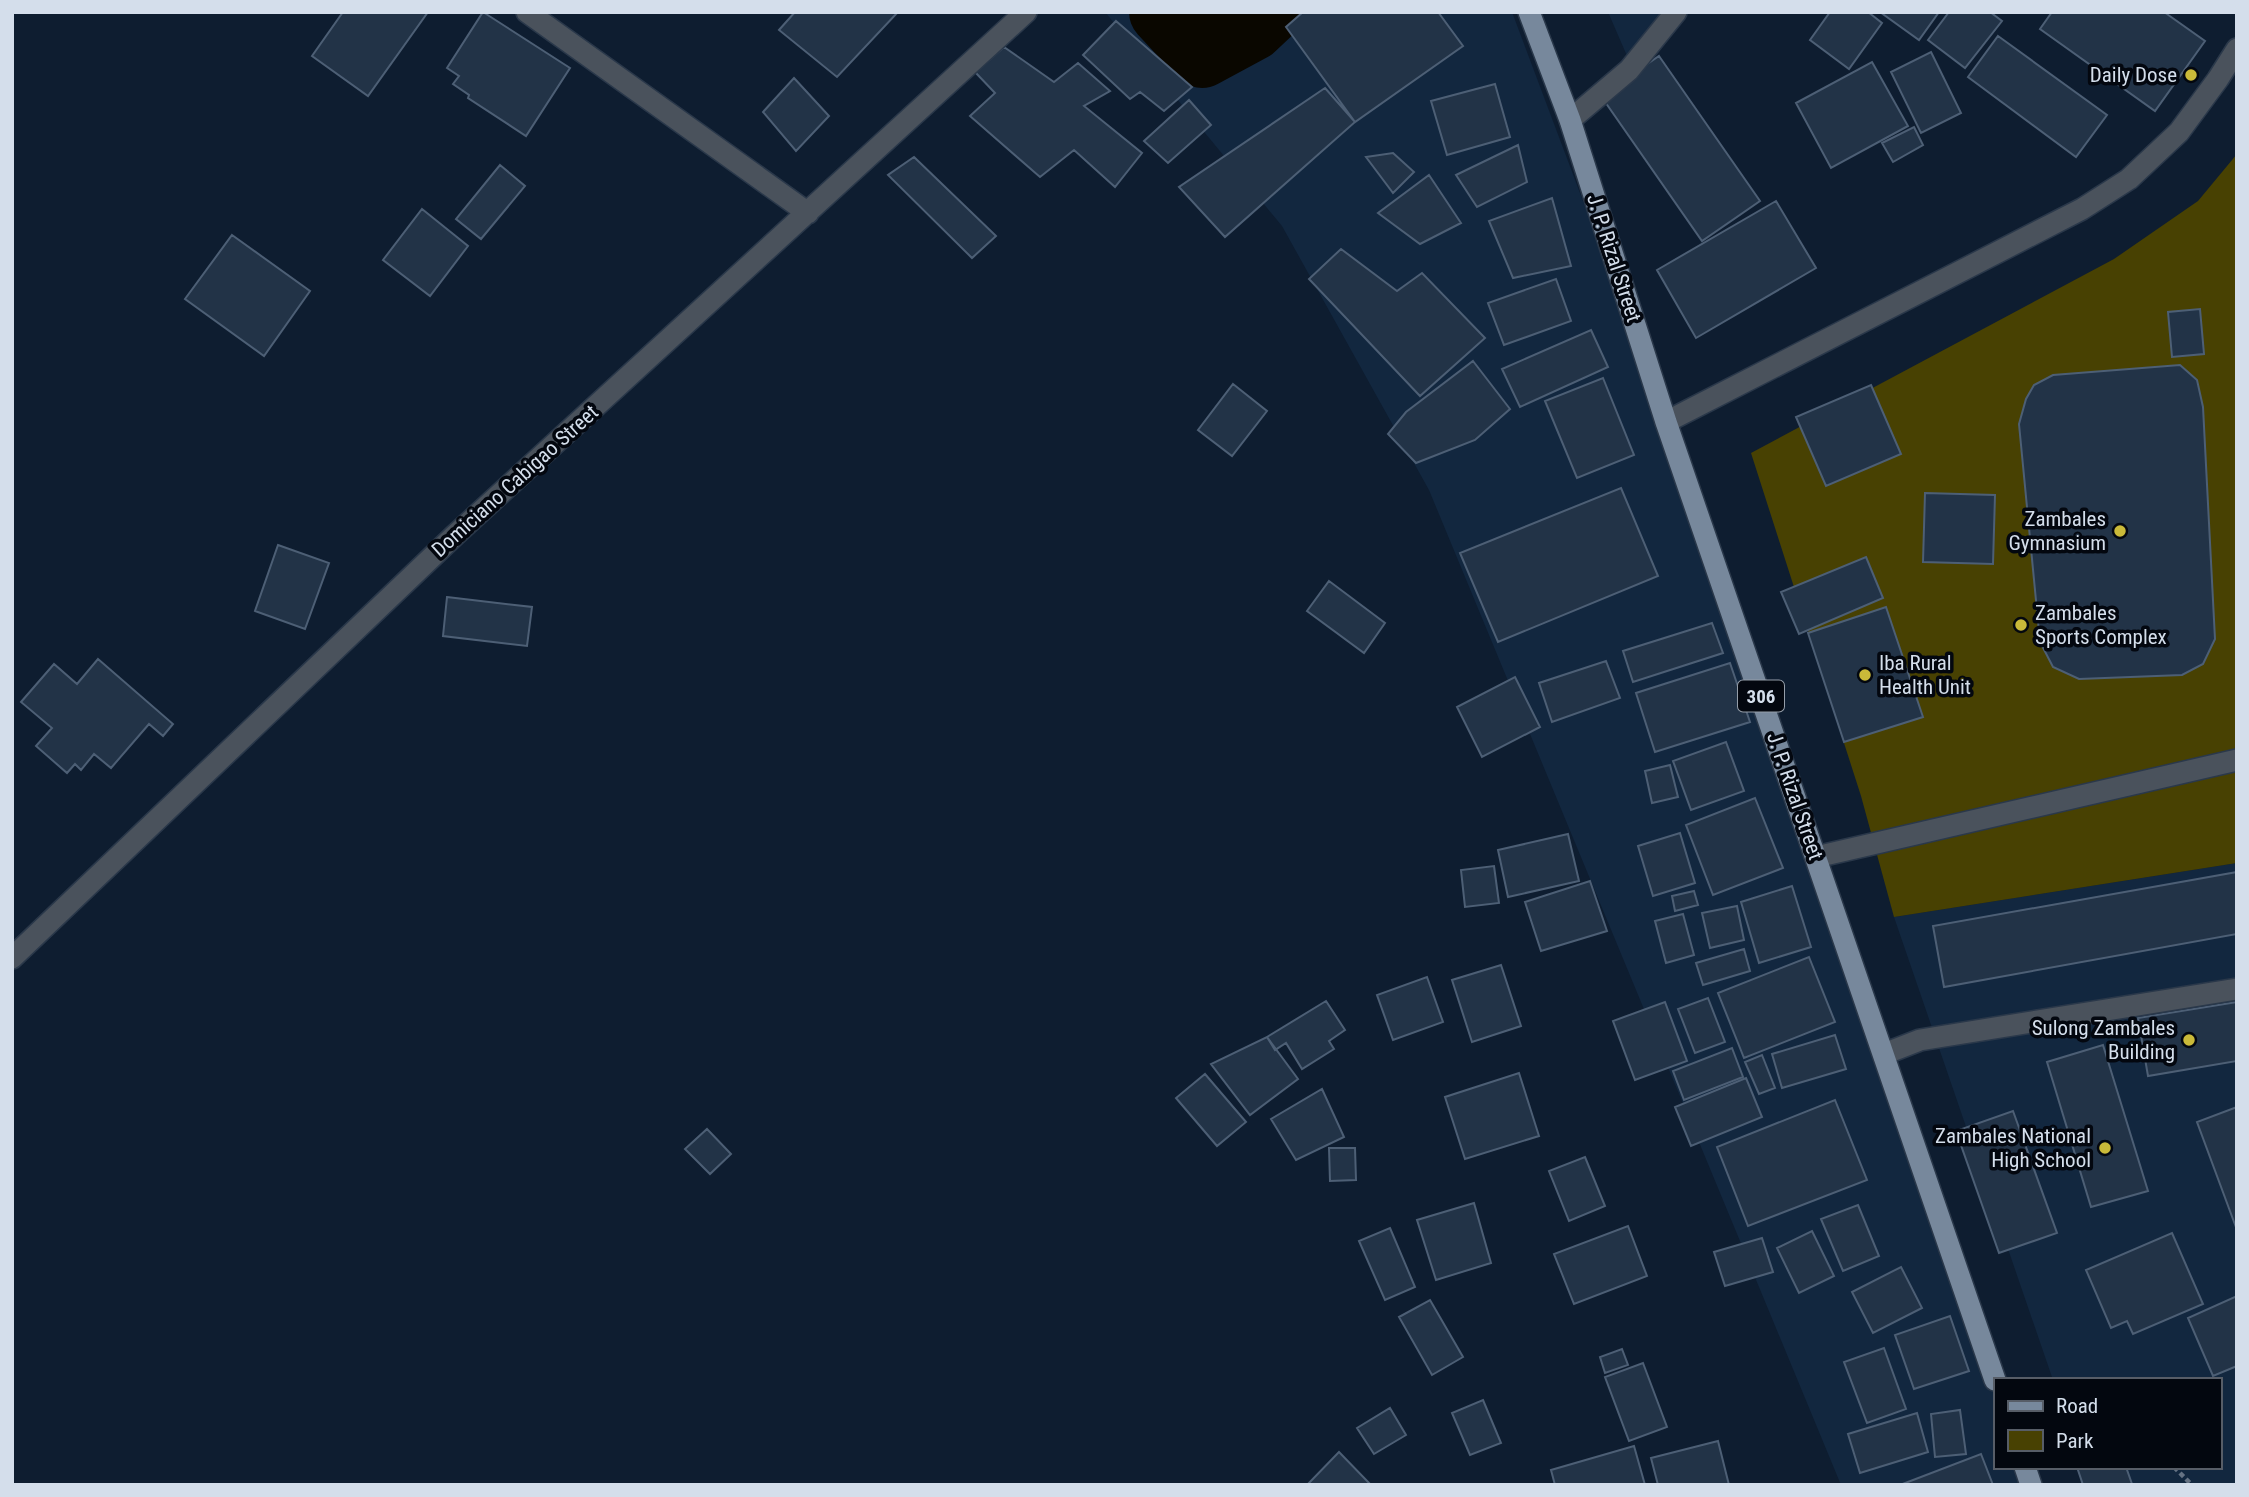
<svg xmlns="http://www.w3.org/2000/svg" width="2249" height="1497" viewBox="0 0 2249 1497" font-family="'Roboto Condensed',sans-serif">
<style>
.built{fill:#12273f}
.green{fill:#484102}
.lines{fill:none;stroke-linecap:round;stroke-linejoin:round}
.river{stroke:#0a0700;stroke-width:66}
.building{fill:#223347;stroke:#4d5f75;stroke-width:2}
.minor-casing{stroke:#2a384a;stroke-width:24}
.major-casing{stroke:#2a384a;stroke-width:24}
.path{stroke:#657283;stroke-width:4.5;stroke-dasharray:5 3.5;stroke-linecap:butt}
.minor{stroke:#4a525c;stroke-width:21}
.major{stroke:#77889c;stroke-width:21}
.poi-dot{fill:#caba39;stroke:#03070f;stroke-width:2.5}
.labels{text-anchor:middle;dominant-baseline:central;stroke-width:7;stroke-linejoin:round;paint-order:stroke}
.shield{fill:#03070f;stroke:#959ea9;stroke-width:2}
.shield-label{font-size:19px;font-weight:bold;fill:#d4deeb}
.poi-label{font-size:21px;fill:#d4deeb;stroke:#03070f;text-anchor:end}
.street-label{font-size:21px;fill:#d4deeb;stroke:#03070f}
</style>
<rect width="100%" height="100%" fill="#0e1d30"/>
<path class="built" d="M 1105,12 L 1512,12 L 1666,422 L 1995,1385 L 1995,1467 L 2023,1467 L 2029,1485 L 1841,1485 L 1429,490 L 1282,226 Z
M 1608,12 L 1682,12 L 1634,72 Z
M 2237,863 L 2237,1485 L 2089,1485 L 2083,1467 L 2219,1467 L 2219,1380 L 2053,1380 L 1894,917 Z"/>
<path class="green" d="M 2237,154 L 2237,863 L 1894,917 L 1861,796 L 1751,453 L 2114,259 L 2198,201 Z"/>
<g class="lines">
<path class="river" d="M 1162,12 L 1202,55 L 1252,28 L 1269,12"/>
</g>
<path class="building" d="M 343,12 L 428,12 L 368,96 L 312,56 Z
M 483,12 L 570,68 L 526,136 L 468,98 L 469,95 L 453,84 L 459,76 L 447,68 Z
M 795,12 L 898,12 L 837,77 L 779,30 Z
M 1303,12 L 1438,12 L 1463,46 L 1355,122 L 1286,27 Z
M 1830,12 L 1868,12 L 1882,23 L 1849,69 L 1810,40 Z
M 1880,12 L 1939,12 L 1919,40 Z
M 1949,12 L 1990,12 L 2002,21 L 1965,68 L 1928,40 Z
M 2052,12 L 2164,12 L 2205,41 L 2155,111 L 2040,29 Z
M 1116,21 L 1192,87 L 1164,111 L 1140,92 L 1130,99 L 1083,55 Z
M 1998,36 L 2107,115 L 2076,157 L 1968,77 Z
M 1004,47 L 1054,82 L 1078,63 L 1110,91 L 1084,106 L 1142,153 L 1115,187 L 1074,150 L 1040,177 L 970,116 L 995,93 L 975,72 Z
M 1931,52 L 1961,113 L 1921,133 L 1891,72 Z
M 1659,56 L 1760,201 L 1702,241 L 1601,96 Z
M 1872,62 L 1908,126 L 1831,168 L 1796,103 Z
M 794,78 L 829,116 L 796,151 L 763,112 Z
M 1495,84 L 1510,137 L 1447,155 L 1431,101 Z
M 1325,88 L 1355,122 L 1225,237 L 1179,187 Z
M 1189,100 L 1211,125 L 1168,163 L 1144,141 Z
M 1914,127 L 1923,145 L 1893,162 L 1882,143 Z
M 1518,145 L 1527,182 L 1477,207 L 1456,175 Z
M 1393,153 L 1414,172 L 1393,193 L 1366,157 Z
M 914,157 L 996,236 L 972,258 L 888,175 Z
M 500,165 L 525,186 L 481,239 L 456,219 Z
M 1429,175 L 1461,223 L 1420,244 L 1378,213 Z
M 1552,198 L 1571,266 L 1513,278 L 1489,221 Z
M 1776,201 L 1816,268 L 1696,338 L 1657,270 Z
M 422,209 L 468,246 L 430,296 L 383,260 Z
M 232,235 L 310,291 L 264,356 L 185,299 Z
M 1341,249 L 1397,291 L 1422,273 L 1485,338 L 1420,396 L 1309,279 Z
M 1556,279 L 1571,321 L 1504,345 L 1488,303 Z
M 2200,309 L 2204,354 L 2172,357 L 2168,312 Z
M 1591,330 L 1608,367 L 1520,407 L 1502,369 Z
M 1473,361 L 1510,409 L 1475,440 L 1416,463 L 1388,434 L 1406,412 Z
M 2180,365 L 2197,380 L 2203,407 L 2215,639 L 2203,664 L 2182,675 L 2079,679 L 2053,667 L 2040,642 L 2019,424 L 2026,399 L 2034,385 L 2053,375 Z
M 1603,378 L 1634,455 L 1577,478 L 1545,401 Z
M 1233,384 L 1267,411 L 1232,456 L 1198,430 Z
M 1871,385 L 1901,454 L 1826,486 L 1796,417 Z
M 1621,488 L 1658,576 L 1498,642 L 1460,553 Z
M 1925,493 L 1995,495 L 1993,564 L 1923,562 Z
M 278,545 L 329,563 L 305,629 L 255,611 Z
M 1866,557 L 1883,598 L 1799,634 L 1781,592 Z
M 1329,581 L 1385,623 L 1364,653 L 1307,611 Z
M 447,597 L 532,607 L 527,646 L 443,636 Z
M 1886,607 L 1923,717 L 1844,742 L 1808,633 Z
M 1712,623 L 1723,653 L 1633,682 L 1623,651 Z
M 98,659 L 173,724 L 163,736 L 149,724 L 111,768 L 94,754 L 81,770 L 75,764 L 67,773 L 36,746 L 52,728 L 21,702 L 54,664 L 77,684 Z
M 1606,661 L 1620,698 L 1552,722 L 1539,683 Z
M 1730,663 L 1750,722 L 1655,752 L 1636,693 Z
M 1515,677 L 1540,727 L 1482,757 L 1457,707 Z
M 1726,742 L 1744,791 L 1691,810 L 1673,761 Z
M 1670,765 L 1678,797 L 1652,803 L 1645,771 Z
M 1755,798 L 1783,868 L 1713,895 L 1686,825 Z
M 1680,833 L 1695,883 L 1653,896 L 1638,846 Z
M 1568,834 L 1579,881 L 1508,897 L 1498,850 Z
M 1494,866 L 1499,903 L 1465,907 L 1461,870 Z
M 2237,872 L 2237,934 L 1944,987 L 1933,926 Z
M 1590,881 L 1607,931 L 1541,951 L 1525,902 Z
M 1792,886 L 1811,947 L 1759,963 L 1741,902 Z
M 1694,891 L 1698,905 L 1675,911 L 1672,896 Z
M 1737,906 L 1744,940 L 1710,948 L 1702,913 Z
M 1683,914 L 1694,955 L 1666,963 L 1655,921 Z
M 1744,949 L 1750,971 L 1703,985 L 1696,963 Z
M 1809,957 L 1835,1022 L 1744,1058 L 1718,993 Z
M 1501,965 L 1521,1026 L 1472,1042 L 1452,980 Z
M 1427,977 L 1443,1022 L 1393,1040 L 1377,995 Z
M 1708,998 L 1725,1042 L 1695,1053 L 1678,1009 Z
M 1326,1001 L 1345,1030 L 1329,1041 L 1334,1049 L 1302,1069 L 1286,1043 L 1275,1050 L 1267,1037 Z
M 1665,1002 L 1687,1061 L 1635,1080 L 1613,1021 Z
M 2237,1002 L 2237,1061 L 2148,1076 L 2138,1018 Z
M 1835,1035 L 1846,1069 L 1782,1088 L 1772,1054 Z
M 1267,1037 L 1298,1079 L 1250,1115 L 1211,1064 Z
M 2103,1045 L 2148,1191 L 2091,1207 L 2047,1062 Z
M 1732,1048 L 1743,1077 L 1684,1100 L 1673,1071 Z
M 1762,1055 L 1775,1088 L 1759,1094 L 1745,1062 Z
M 1519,1073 L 1539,1136 L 1465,1159 L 1445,1097 Z
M 1205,1074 L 1246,1122 L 1217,1146 L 1176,1098 Z
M 1746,1078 L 1762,1117 L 1691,1146 L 1675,1107 Z
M 1322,1089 L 1344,1137 L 1296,1160 L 1271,1119 Z
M 1835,1100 L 1867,1180 L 1748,1226 L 1717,1147 Z
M 2237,1107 L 2237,1230 L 2197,1122 Z
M 2013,1111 L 2057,1233 L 1999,1253 L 1956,1131 Z
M 707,1129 L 731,1154 L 710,1174 L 685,1149 Z
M 1329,1148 L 1355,1148 L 1356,1180 L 1330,1181 Z
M 1585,1157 L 1605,1206 L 1569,1221 L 1549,1171 Z
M 1474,1203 L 1491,1263 L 1436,1280 L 1417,1220 Z
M 1858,1205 L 1879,1256 L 1843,1271 L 1821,1219 Z
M 1628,1226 L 1647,1276 L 1574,1304 L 1554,1254 Z
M 1390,1228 L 1415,1287 L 1385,1300 L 1359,1241 Z
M 1812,1231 L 1834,1276 L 1799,1293 L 1777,1248 Z
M 2172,1233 L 2203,1304 L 2133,1334 L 2127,1321 L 2111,1328 L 2086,1270 Z
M 1762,1238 L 1773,1272 L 1725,1286 L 1714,1252 Z
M 1901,1267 L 1922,1308 L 1873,1333 L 1852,1292 Z
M 2237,1296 L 2237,1366 L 2213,1376 L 2188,1318 Z
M 1430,1300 L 1463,1357 L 1432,1375 L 1399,1317 Z
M 1950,1316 L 1969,1371 L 1914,1389 L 1895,1335 Z
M 1884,1348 L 1906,1409 L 1867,1423 L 1844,1362 Z
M 1622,1349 L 1628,1365 L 1605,1373 L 1600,1357 Z
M 1643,1363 L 1667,1427 L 1629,1441 L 1605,1377 Z
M 1483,1400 L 1501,1443 L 1470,1455 L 1452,1413 Z
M 1390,1408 L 1406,1435 L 1374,1454 L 1357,1428 Z
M 1960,1410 L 1966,1454 L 1935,1457 L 1931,1414 Z
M 1917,1413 L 1928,1452 L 1860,1473 L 1848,1434 Z
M 1718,1441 L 1729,1485 L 1658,1485 L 1651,1458 Z
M 1634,1446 L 1645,1485 L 1555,1485 L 1551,1470 Z
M 1339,1452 L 1371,1485 L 1307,1485 Z
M 1981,1454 L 1993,1485 L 1900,1485 Z
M 2077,1467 L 2126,1467 L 2132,1484 L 2083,1485 Z"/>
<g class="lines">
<defs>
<path id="minor" d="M 527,12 L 808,213
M 1570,120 L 1629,70 L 1676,12
M 1666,422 L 2082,209 L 2129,179 L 2179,132 L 2218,79 L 2237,49
M 1816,857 L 2237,760
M 12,958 L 454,536 L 1026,12
M 1884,1054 L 1920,1040 L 2237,989"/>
<path id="major" d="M 1529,12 L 1570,120 L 1666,422 L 1995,1380
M 2025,1467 L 2031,1485"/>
</defs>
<use href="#minor" class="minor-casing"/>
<use href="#major" class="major-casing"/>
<path class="path" d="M 2174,1467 L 2192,1485"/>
<use href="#minor" class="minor"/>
<use href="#major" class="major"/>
</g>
<g class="poi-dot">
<circle cx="2191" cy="75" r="7"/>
<circle cx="2120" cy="531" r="7"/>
<circle cx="2021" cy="625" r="7"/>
<circle cx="1865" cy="675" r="7"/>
<circle cx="2189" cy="1040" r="7"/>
<circle cx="2105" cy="1148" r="7"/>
</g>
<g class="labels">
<rect class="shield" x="1738" y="680.5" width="46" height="31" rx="5"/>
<g class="shield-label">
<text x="1761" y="696">306</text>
</g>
<g class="poi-label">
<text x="2177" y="75">Daily Dose</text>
<text x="2106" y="519">Zambales<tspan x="2106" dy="24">Gymnasium</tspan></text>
<text x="2035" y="613" text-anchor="start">Zambales<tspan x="2035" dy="24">Sports Complex</tspan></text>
<text x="1879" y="663" text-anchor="start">Iba Rural<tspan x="1879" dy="24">Health Unit</tspan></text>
<text x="2175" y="1028">Sulong Zambales<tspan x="2175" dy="24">Building</tspan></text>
<text x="2091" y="1136">Zambales National<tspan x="2091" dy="24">High School</tspan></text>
</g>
<g class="street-label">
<text transform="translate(1614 258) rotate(72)">J. P. Rizal Street</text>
<text transform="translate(515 481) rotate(-42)">Domiciano Cabigao Street</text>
<text transform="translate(1795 796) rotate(71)">J. P. Rizal Street</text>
</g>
</g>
<rect width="2249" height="1497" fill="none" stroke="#d4deeb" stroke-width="28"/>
<rect x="1994" y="1378" width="228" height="91" fill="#03070f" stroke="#575d67" stroke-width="2"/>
<rect x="2008" y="1401" width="35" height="10" fill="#77889c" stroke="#575d67" stroke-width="2"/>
<text x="2056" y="1413" font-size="21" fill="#d4deeb">Road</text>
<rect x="2008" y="1430" width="35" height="21" fill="#484102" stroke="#575d67" stroke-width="2"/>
<text x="2056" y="1448" font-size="21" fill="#d4deeb">Park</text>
</svg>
